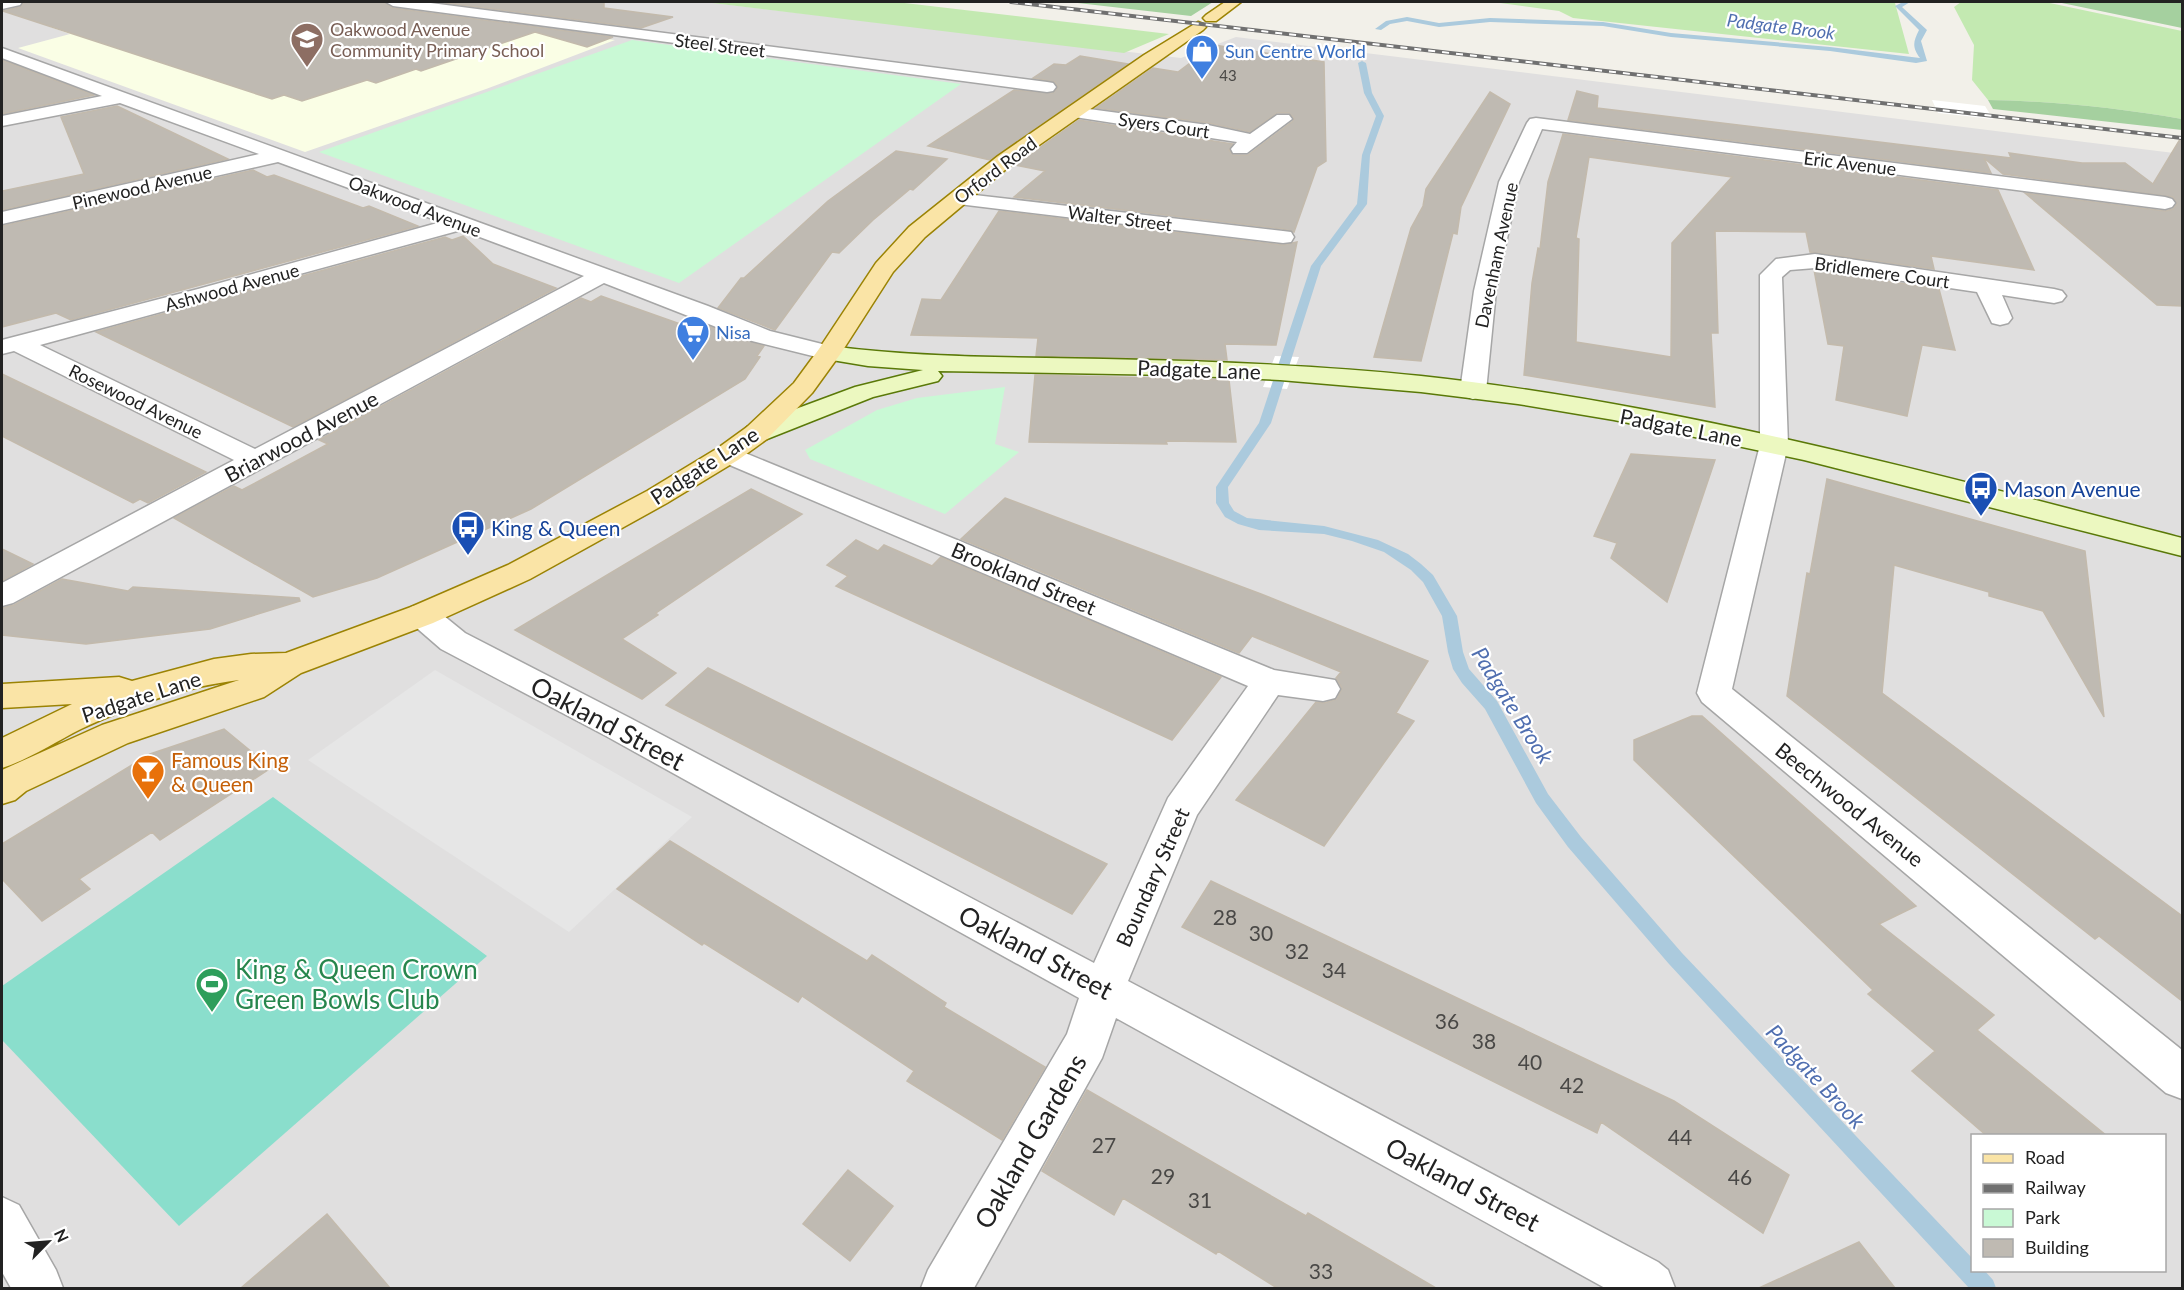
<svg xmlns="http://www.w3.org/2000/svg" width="2184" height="1290" viewBox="0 0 2184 1290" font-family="Lato,sans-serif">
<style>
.residential{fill:#e0dfdf;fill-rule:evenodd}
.education{fill:#fafee5}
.grass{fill:#c3e9b1}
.forest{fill:#a5d09f}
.park{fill:#c9f9d5}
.pitch{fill:#8adecc}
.parking{fill:#e6e6e6}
.pier{fill:#fff}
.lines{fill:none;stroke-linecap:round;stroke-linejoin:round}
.stream{fill:#abcadd;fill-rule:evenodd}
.building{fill:#bfbab2;stroke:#c3baac;stroke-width:1.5;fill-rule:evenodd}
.street-casing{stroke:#a6a6a6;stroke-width:3}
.secondary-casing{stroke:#5a7908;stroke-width:3}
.primary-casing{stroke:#9b8304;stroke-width:3}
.street{fill:#fff;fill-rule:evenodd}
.secondary{fill:#ecf8c0;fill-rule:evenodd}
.primary{fill:#fae4a6;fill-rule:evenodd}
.rail-casing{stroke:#707070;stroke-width:4}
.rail{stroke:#fff;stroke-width:2;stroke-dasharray:7;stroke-linecap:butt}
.labels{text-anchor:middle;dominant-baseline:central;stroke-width:4.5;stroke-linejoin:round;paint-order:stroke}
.far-number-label{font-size:15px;fill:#494846}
.far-water-label{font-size:18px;font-style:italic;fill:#506fb0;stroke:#fff}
.far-education-label{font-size:18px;fill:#785e54;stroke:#fff;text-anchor:start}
.far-street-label{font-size:18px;fill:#222;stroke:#fff}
.far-shop-label{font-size:18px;fill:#366cbe;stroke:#fff;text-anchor:start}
.street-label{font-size:21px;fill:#222;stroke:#fff}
.transit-label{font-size:21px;fill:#164399;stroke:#fff;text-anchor:start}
.food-label{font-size:21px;fill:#c56008;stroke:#fff;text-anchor:start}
.near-number-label{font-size:21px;fill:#494846}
.water-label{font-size:22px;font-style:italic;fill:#506fb0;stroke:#fff}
.near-street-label{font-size:26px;fill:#222;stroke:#fff}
.near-leisure-label{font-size:26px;fill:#27864d;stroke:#fff;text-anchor:start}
</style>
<rect width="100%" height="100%" fill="#f2f0e9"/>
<path class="residential" d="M 2,2 L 704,2 L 1181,58 L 1236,37 L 2182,154 L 2182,1288 L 2,1288 ZM 1972,1136 L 2164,1136 L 2164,1270 L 1972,1270 Z"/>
<path class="education" d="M 143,2 L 330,2 L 615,40 L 486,89 L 305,152 L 18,48 L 70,34 L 50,27 Z"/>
<path class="grass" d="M 704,2 L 896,2 L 1169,34 L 1124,53 Z
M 1493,2 L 1897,2 L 1895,3 L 1909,54 L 1573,18 L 1559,11 Z
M 1961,2 L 2045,2 L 2182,31 L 2182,119 C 2118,108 2054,101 1988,100 L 1972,80 L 1974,45 L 1954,7 Z"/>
<path class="forest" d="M 1069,2 L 1213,2 L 1191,16 Z
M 2057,2 L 2182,2 L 2182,28 Z
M 1988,100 C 2054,101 2118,108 2182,119 L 2182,130 L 1993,109 Z"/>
<path class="park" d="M 632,40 L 961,84 L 679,283 L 319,152 Z
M 1005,387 L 995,444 L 1019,452 L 945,514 L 810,459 L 805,450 L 877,410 L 917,398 Z"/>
<path class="pitch" d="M 273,797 L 487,956 L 179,1226 L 2,1040 L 2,986 Z"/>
<path class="parking" d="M 435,670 L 692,817 L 569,932 L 308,760 Z"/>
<path class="pier" d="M 1932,100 L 1985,106 L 1993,119 L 1938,113 Z
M 1275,356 L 1299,357 L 1287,389 L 1263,387 Z"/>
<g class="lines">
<path class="stream" d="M 1903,2 L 1910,2 L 1902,7 L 1927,30 L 1921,41 L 1927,61 L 1916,63 L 1830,51 L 1671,37 L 1603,26 L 1490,22 L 1439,27 L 1407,21 L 1390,24 L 1381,30 L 1375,29 L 1386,21 L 1407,17 L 1439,23 L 1490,18 L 1603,22 L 1671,33 L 1830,47 L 1920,58 C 1912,47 1913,42 1919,30 L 1895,6 Z
M 1362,61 L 1366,63 L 1372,93 L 1384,116 L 1370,155 L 1367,204 L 1321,266 L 1271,423 L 1228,487 L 1229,503 L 1234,511 L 1247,518 L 1324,526 L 1378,540 L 1408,554 L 1421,564 L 1433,575 L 1457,616 L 1463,652 L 1469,669 L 1497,701 L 1548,794 L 1581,837 L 1682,953 L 1972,1258 L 1972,1270 L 1984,1270 L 1993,1280 L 1996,1288 L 1969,1288 L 1669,964 L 1568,847 L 1536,803 L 1485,709 L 1462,683 L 1453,669 L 1448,652 L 1442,616 L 1423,582 L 1411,570 L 1384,552 L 1352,541 L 1324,534 L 1259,530 L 1238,524 L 1225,517 L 1216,503 L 1216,487 L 1259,423 L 1311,266 L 1357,204 L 1362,155 L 1376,116 L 1364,93 L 1358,63 Z"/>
</g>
<path class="building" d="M 24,2 L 384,2 L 393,8 L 613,37 L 587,47 L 535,32 L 421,71 L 416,69 L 376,83 L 367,80 L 302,101 L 284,95 L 272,99 L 3,11 L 20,7 Z
M 437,2 L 604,2 L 604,8 L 673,17 L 641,28 Z
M 1214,45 L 1324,62 L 1326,161 L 1317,167 L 1294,232 L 1283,229 L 1014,197 L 1045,171 L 1015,165 L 1079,120 L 1233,144 L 1229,150 L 1233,155 L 1248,155 L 1293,121 L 1294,118 L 1289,113 L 1277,113 L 1250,132 L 1208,123 L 1096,108 L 1153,68 L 1178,72 Z
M 1080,56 L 1128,64 L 990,160 L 928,146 L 1014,90 L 1053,93 L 1058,87 L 1055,82 L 1033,78 L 1054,64 L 1066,65 Z
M 2,60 L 94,95 L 2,114 Z
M 1577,91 L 1598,96 L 1597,108 L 2011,158 L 2009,153 L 2082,163 L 2125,163 L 2153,184 L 2182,136 L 2182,306 L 2157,305 L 2025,193 L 2165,211 L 2173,209 L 2177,204 L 2173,197 L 2003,174 L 1984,158 L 1991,173 L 1568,120 Z
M 1490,92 L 1510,104 L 1461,207 L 1457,234 L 1453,233 L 1421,361 L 1374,357 L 1411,228 L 1423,206 L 1426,189 Z
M 117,106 L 228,159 L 2,210 L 2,191 L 84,174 L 61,117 Z
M 1563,134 L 1998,190 L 2034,270 L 1931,256 L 1934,269 L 1810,252 L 1806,232 L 1715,231 L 1718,333 L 1711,333 L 1715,407 L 1524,375 L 1532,283 L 1538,248 L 1540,249 L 1548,182 ZM 1589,157 L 1732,177 L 1672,243 L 1671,357 L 1576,342 L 1579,239 L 1576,238 Z
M 896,151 L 947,159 L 913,190 L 910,189 L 873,220 L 839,253 L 832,252 L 775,330 L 718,308 L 741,278 L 744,278 L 828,201 Z
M 253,170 L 267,177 L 274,175 L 363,208 L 369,206 L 418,226 L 71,320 L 56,313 L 2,327 L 2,226 Z
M 999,211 L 1283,245 L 1297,242 L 1276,345 L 1225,344 L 1227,360 L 1036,356 L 1038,338 L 911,335 L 922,299 L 941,300 Z
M 463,236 L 493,264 L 556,288 L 293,427 L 96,332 L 445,237 L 452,240 Z
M 1814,270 L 1939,289 L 1955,350 L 1922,345 L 1907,416 L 1836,400 L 1844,346 L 1828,344 Z
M 601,296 L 700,331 L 705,325 L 764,346 L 757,356 L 760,357 L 745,379 L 531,509 L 377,578 L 313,597 L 174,518 L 234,486 L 242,490 L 328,444 L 319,440 L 581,298 L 591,302 Z
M 2,374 L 206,472 L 148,503 L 140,499 L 133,503 L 2,436 Z
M 1035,375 L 1229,380 L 1236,442 L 1166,441 L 1167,444 L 1029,442 Z
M 1631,454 L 1715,460 L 1667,602 L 1611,558 L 1617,543 L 1594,536 Z
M 1827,479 L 2085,551 L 2104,717 L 2043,611 L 1989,596 L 1989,592 L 1894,565 L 1882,693 L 2182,916 L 2182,1001 L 2099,936 L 2095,939 L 1787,696 L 1807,573 L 1810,574 Z
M 751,489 L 802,514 L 656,613 L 658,615 L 622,639 L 676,673 L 642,699 L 515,630 Z
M 1005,498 L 1261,594 L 1428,661 L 1396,713 L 1414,721 L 1324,846 L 1236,800 L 1316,702 L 1324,703 L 1337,699 L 1342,688 L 1336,678 L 1341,672 L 1252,636 L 1239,653 L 961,539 Z
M 856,540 L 878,551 L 884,545 L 932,566 L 941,557 L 1221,677 L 1172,740 L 836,586 L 848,576 L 827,565 Z
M 2,549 L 33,564 L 2,581 Z
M 62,579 L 128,591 L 133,587 L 299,598 L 300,601 L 210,629 L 86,644 L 2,635 L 2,608 L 14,605 Z
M 708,668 L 1107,864 L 1072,914 L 666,705 Z
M 1692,716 L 1702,716 L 1916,906 L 1879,924 L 1994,1015 L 1977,1030 L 2107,1136 L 1987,1136 L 1912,1071 L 1935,1051 L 1868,994 L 1873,990 L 1634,760 L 1634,740 Z
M 224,729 L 271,768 L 160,840 L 152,832 L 79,879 L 90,889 L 42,921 L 2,879 L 2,844 L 150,754 Z
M 670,841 L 867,961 L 872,955 L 946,1003 L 944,1007 L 1045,1067 L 1002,1140 L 907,1081 L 914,1071 L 802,996 L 798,1002 L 704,943 L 702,945 L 617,889 Z
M 1211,881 L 1674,1101 L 1789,1175 L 1763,1233 L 1601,1122 L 1597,1133 L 1182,927 Z
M 1087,1090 L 1306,1216 L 1308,1213 L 1436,1288 L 1277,1288 L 1218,1251 L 1216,1254 L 1123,1198 L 1114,1215 L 1042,1171 Z
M 848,1170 L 893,1206 L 850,1261 L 803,1224 Z
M 327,1214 L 390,1288 L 241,1288 Z
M 1859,1242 L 1895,1288 L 1759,1288 Z"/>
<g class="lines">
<defs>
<path id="street" d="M 2,2 L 22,2 L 20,5 L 2,9 Z
M 386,2 L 423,2 L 1047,82 L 1053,83 L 1056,87 L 1053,91 L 1047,92 L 393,6 Z
M 2,48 L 708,306 L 770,331 L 838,348 L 841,353 L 838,358 L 829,360 L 752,341 L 604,283 L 13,603 L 2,606 L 2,583 L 234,460 L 14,351 L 2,354 L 2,340 L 198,289 L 441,222 L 278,162 L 2,224 L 2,212 L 259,154 L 120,103 L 2,126 L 2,116 L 102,96 L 2,58 ZM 461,230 L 584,276 L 255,449 L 40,345 Z
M 1074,107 L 1208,125 L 1250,134 L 1277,115 L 1289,115 L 1292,119 L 1247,153 L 1233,153 L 1231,149 L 1237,142 L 1068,116 L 1065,112 L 1068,108 Z
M 1536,118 L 2165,197 L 2172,199 L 2175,203 L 2172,207 L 2165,209 L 1542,129 L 1519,182 L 1496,291 L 1486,391 L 1482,396 L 1473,399 L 1464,396 L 1460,391 L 1474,291 L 1499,182 L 1527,123 L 1530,119 Z
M 957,193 L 1283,231 L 1291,232 L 1294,237 L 1291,242 L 1283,243 L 950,203 L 947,199 L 950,195 Z
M 1815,254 L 2054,289 L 2062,291 L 2066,296 L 2062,301 L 2054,303 L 2002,295 L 2012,318 L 2008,323 L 2000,325 L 1992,323 L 1977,292 L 1815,268 L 1790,270 L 1782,277 L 1788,445 L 1732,689 L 2182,1050 L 2182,1099 L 2166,1093 L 1702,702 L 1697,693 L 1760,445 L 1760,275 L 1776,259 Z
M 728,446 L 1274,670 L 1335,680 L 1340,689 L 1335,698 L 1323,701 L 1278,695 L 1197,815 L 1128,981 L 1658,1262 L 1668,1270 L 1675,1288 L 1605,1288 L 1116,1018 L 1102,1058 L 974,1288 L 921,1288 L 928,1270 L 1067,1034 L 1079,998 L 606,736 L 441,649 L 411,623 L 406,615 L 411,607 L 422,604 L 433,607 L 465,633 L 630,718 L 1094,963 L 1168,798 L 1248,686 L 718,460 L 714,454 L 718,448 Z
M 2,1197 L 19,1205 L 56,1270 L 63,1288 L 11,1288 L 2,1272 Z"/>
<path id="secondary" d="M 829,346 C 921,358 1012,357 1104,359 C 1210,361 1316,365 1421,376 C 1679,404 1931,473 2182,538 L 2182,556 L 1804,460 L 1614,420 L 1518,404 L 1421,392 L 1280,380 L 1174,375 L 938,371 L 942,376 L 938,381 L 873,397 L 767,439 L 757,441 L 747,439 L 744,433 L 747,427 L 855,387 L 923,370 L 868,366 L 820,358 L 817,353 L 820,348 Z"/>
<path id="primary" d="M 1225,2 L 1241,2 L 1216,21 L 1206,21 L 1203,18 L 1206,15 Z
M 1198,22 L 1203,24 L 1206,27 L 1203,30 L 1012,164 L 925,237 L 893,272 L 841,353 L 812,393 L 767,439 L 738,460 L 667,503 L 530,579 L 433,623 L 301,673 L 264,697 L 128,743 L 26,791 L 15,800 L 2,804 L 2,770 L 102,725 L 239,680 C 183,687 132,705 81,729 C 55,742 30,759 2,768 L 2,738 L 72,704 L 2,708 L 2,684 L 119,677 L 132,681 L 214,659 L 251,654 L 286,653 L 411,607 L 508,565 L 647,491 L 718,448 L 747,427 L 794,383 L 819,349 L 876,263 L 909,227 L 998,156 L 1144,55 Z"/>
</defs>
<use href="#street" class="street-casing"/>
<use href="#secondary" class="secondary-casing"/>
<use href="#primary" class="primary-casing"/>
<use href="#street" class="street"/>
<use href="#secondary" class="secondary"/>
<use href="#primary" class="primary"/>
<defs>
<path id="rail" d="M 1011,2 L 2182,138"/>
</defs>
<use href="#rail" class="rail-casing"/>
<use href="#rail" class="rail"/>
</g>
<defs>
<symbol id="school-pin" viewBox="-11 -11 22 30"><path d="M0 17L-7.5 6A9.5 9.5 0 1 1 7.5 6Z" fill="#8d6e63" stroke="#fff"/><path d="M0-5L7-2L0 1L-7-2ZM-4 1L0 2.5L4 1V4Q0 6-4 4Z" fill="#fff"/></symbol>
<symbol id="shop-pin" viewBox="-11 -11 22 30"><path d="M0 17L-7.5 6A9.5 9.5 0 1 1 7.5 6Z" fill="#3f7fe0" stroke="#fff"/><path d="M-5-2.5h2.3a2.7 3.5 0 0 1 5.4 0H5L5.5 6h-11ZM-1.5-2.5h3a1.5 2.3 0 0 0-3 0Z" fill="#fff"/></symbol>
<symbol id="supermarket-pin" viewBox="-11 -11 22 30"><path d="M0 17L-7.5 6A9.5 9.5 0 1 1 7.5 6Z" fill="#3f7fe0" stroke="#fff"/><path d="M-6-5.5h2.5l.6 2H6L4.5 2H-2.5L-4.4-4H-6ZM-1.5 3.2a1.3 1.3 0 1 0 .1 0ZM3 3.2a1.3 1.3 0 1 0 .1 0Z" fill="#fff"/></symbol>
<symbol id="bus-pin" viewBox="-11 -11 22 30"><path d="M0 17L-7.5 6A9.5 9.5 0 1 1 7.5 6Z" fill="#1a4fb4" stroke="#fff"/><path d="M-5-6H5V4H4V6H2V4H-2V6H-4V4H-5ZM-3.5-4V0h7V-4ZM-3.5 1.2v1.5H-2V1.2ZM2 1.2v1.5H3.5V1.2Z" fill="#fff"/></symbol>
<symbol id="bar-pin" viewBox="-11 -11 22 30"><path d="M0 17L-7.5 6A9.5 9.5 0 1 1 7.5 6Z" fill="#e8710a" stroke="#fff"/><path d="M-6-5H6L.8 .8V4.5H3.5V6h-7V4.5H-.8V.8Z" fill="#fff"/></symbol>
<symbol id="stadium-pin" viewBox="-11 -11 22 30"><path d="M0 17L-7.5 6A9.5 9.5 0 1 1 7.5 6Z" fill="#2e9e5b" stroke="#fff"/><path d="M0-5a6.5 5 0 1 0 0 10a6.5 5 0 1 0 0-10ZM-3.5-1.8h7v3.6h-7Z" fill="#fff"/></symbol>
</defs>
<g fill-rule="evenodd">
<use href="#school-pin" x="288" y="20" width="38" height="52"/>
<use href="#shop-pin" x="1183" y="32" width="38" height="52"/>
<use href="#supermarket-pin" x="674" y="313" width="38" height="52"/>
<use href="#bus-pin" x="1962" y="469" width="38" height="52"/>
<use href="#bus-pin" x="449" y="508" width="38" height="52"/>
<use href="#bar-pin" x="129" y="752" width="38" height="52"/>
<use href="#stadium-pin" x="193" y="965" width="38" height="52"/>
</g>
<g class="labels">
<g class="far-number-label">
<text x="1228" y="75">43</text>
</g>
<g class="far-water-label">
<text transform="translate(1781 26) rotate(7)">Padgate Brook</text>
</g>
<g class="far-education-label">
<text x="330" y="29">Oakwood Avenue<tspan x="330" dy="21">Community Primary School</tspan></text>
</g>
<g class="far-street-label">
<text transform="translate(720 45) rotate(7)">Steel Street</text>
<text transform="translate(1164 125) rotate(8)">Syers Court</text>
<text transform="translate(1850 163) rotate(7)">Eric Avenue</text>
<text transform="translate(995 170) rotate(-37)">Orford Road</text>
<text transform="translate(142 187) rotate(-13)">Pinewood Avenue</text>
<text transform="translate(415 206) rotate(21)">Oakwood Avenue</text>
<text transform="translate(1120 218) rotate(7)">Walter Street</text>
<text transform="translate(1496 255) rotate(-78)">Davenham Avenue</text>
<text transform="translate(1882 272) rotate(8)">Bridlemere Court</text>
<text transform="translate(232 287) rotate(-15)">Ashwood Avenue</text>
<text transform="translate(136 401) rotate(26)">Rosewood Avenue</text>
</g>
<g class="far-shop-label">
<text x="1225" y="51">Sun Centre World</text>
<text x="716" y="332">Nisa</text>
</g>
<g class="street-label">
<text transform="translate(1199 369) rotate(2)">Padgate Lane</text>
<text transform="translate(1681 427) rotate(11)">Padgate Lane</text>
<text transform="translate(301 436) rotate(-28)">Briarwood Avenue</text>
<text transform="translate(704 465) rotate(-33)">Padgate Lane</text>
<text transform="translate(1024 578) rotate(23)">Brookland Street</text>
<text transform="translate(141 696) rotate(-18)">Padgate Lane</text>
<text transform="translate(1850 804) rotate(39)">Beechwood Avenue</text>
<text transform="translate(1152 877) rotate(-66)">Boundary Street</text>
</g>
<g class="transit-label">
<text x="2004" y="488">Mason Avenue</text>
<text x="491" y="527">King &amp; Queen</text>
</g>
<g class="food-label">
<text x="171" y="759">Famous King<tspan x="171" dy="24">&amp; Queen</tspan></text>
</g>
<g class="near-number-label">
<text x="1225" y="916">28</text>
<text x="1261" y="932">30</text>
<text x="1297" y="950">32</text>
<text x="1334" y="969">34</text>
<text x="1447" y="1020">36</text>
<text x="1484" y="1040">38</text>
<text x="1530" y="1061">40</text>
<text x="1572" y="1084">42</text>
<text x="1680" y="1136">44</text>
<text x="1104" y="1144">27</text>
<text x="1163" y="1175">29</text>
<text x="1740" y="1176">46</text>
<text x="1200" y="1199">31</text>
<text x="1321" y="1270">33</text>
</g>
<g class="water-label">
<text transform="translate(1513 705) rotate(58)">Padgate Brook</text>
<text transform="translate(1816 1076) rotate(47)">Padgate Brook</text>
</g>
<g class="near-street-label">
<text transform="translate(608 723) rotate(28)">Oakland Street</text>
<text transform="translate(1036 952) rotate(28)">Oakland Street</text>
<text transform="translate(1030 1141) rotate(-60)">Oakland Gardens</text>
<text transform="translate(1463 1184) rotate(28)">Oakland Street</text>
</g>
<g class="near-leisure-label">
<text x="235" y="969">King &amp; Queen Crown<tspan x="235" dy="30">Green Bowls Club</tspan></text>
</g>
</g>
<rect width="2184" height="1290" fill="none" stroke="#222222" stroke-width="6"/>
<rect x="1971" y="1134" width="195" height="138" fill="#ffffff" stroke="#a7a7a7" stroke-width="1.5"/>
<rect x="1983" y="1154" width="30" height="9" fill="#fae4a6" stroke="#a7a7a7" stroke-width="1.5"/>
<text x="2025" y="1164" font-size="18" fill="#222222">Road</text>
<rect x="1983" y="1184" width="30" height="9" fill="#707070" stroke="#a7a7a7" stroke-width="1.5"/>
<text x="2025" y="1194" font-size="18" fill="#222222">Railway</text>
<rect x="1983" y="1209" width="30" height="18" fill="#c9f9d5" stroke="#a7a7a7" stroke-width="1.5"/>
<text x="2025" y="1224" font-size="18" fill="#222222">Park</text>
<rect x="1983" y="1239" width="30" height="18" fill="#bfbab2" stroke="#a7a7a7" stroke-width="1.5"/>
<text x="2025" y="1254" font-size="18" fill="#222222">Building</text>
<g transform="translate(48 1242) rotate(65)" stroke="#ffffff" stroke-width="4.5" paint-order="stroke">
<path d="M0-4.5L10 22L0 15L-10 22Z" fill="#222222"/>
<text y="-9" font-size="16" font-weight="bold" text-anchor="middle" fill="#222222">N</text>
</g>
</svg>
